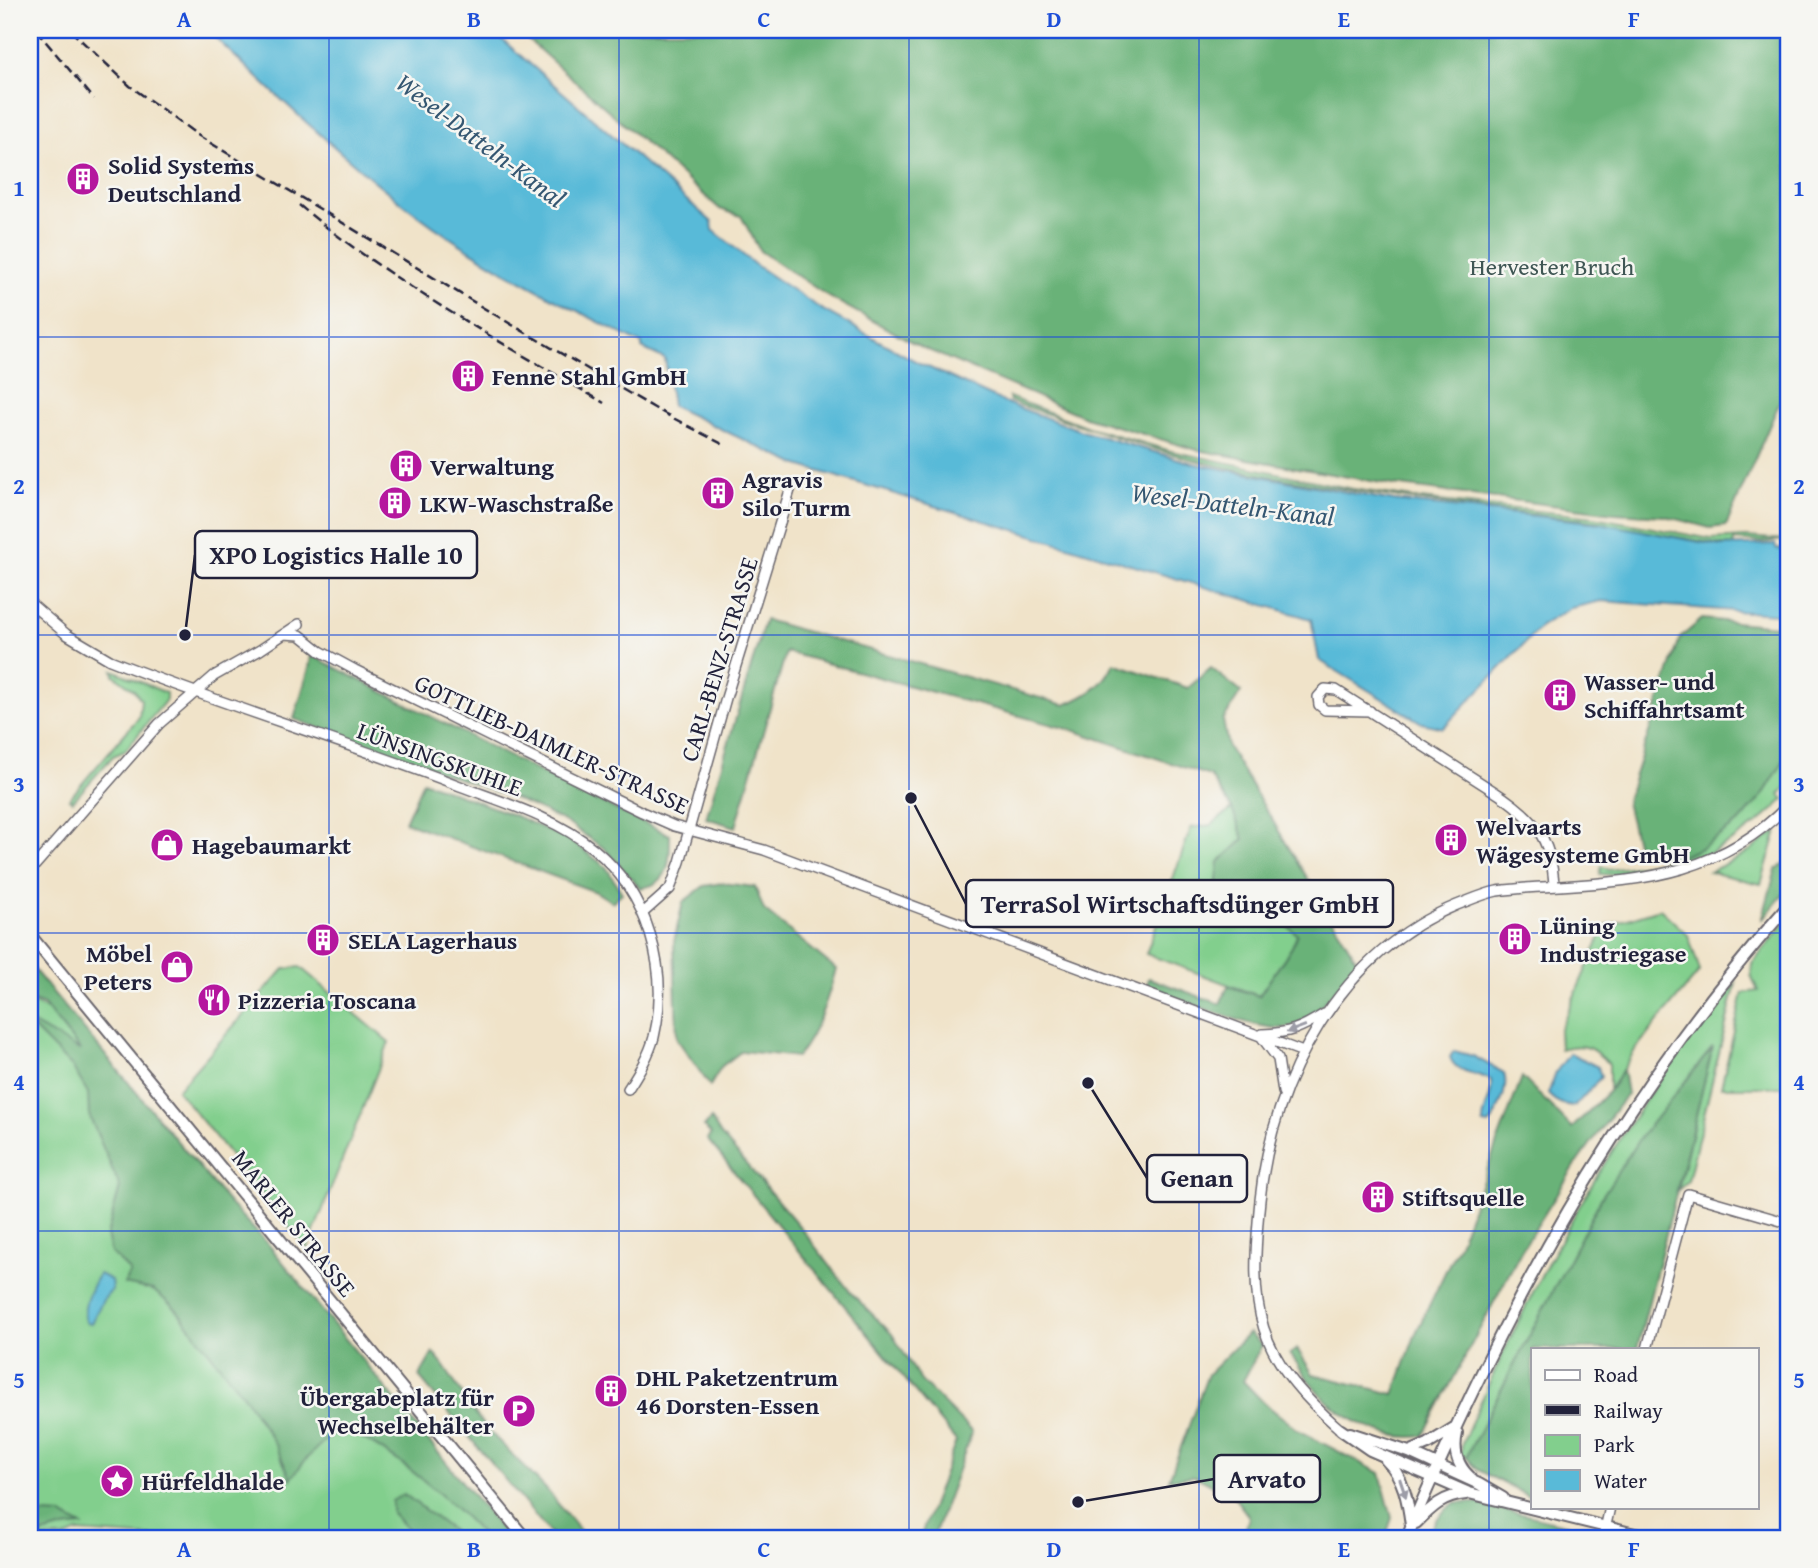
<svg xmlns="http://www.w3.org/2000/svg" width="1818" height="1568" viewBox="0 0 1818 1568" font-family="'Gentium Book Plus',serif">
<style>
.green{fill:#82cf8d;stroke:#527864;stroke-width:2}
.forest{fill:#69b278;stroke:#466a5a;stroke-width:2}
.water{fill:#59bad8;stroke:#3e6e8a;stroke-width:2}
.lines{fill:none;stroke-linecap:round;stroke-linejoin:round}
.minor-casing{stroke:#6a666d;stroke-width:12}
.major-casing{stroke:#6a666d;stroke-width:14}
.minor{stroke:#fff;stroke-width:9}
.major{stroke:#fff;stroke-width:10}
.rail{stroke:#22223b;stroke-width:2.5;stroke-dasharray:10 5;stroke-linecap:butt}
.oneway{fill:#9c9ca7}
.grid{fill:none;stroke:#1d4ed8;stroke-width:2;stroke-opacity:0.55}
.labels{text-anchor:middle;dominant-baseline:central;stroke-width:5;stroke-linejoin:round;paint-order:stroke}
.poi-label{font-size:24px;font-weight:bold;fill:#22223b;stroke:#f6f6f2;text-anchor:start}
.park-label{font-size:24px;fill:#3f5654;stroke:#f6f6f2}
.street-label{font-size:24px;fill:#22223b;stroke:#f6f6f2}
.water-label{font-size:26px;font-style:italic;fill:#355772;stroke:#f6f6f2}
.leader{fill:none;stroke:#22223b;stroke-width:2.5}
.callout-dot{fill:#22223b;stroke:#f6f6f2;stroke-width:2.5}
.callout{fill:#f6f6f2;stroke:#22223b;stroke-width:2.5}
.callout-label{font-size:26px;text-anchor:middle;font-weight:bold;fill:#22223b}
.neatline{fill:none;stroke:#1d4ed8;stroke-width:2.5}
.grid-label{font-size:23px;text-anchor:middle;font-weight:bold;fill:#1d4ed8}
</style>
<rect width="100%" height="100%" fill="#f6f6f2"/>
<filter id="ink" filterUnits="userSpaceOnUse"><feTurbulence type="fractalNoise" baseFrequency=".0143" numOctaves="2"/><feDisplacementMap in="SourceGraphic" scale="14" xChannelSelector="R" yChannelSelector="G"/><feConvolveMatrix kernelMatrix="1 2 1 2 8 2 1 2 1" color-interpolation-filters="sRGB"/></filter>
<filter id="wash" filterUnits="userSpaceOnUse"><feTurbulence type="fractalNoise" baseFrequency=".00686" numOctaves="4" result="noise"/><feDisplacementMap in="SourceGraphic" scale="28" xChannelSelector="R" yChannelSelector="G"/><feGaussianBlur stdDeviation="1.57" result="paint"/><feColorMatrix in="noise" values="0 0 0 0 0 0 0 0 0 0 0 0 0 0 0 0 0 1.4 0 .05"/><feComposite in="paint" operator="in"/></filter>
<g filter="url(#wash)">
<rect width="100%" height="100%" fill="#f0e3c9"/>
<path class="green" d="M 1009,397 L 1088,427 L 1171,451 L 1353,489 L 1419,499 L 1594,517 L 1711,539 L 1746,537 L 1786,540 L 1761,542 L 1734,540 L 1733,546 L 1722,545 L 1602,524 L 1602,522 C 1468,508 1334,492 1203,462 C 1152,450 1104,433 1056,417 C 1040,411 1025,407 1010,401 Z
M 113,670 L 166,693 L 166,700 L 125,751 L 113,756 L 73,801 L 69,799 L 139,717 L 141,700 L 135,691 L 114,675 Z
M 1788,754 L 1788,785 L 1780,795 L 1784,799 C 1736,848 1671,880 1600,874 L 1602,866 L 1609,870 L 1670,861 L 1701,848 L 1763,795 Z
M 1232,809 L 1244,839 L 1219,862 L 1237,919 L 1283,922 L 1298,934 L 1292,947 L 1259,996 L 1146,954 L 1191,828 L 1211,825 Z
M 1777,831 L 1761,884 L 1709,872 L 1742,856 Z
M 1660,909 L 1688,935 L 1700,971 L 1637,1047 L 1609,1091 L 1609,1064 C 1591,1046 1586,1043 1560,1049 L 1559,1031 L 1605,926 Z
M 1788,919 L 1788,1087 L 1721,1087 L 1743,993 L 1758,991 L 1751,975 L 1752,963 Z
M 300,967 L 389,1042 L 307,1249 L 177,1090 L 284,969 Z
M 1736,983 L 1688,1181 L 1678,1190 L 1712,1049 L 1603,1195 L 1466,1457 L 1461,1457 L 1462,1444 C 1515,1322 1575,1202 1651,1092 C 1677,1055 1705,1016 1736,983 Z
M 30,1002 L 55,1013 L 505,1538 L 168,1538 L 78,1532 L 64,1538 L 30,1538 Z"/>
<path class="forest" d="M 517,30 L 1788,30 L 1788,383 L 1726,526 L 1710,528 L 1665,516 L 1614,513 L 1393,485 L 1197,450 L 1085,417 L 921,347 L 829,297 L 760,251 L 741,216 L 720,209 Z
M 1702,619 L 1788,627 L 1788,754 L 1763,795 L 1741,821 L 1701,848 L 1670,861 L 1637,847 L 1626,802 L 1680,638 Z
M 765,620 L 1065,705 C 1088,695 1104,686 1114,663 L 1188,688 L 1211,668 L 1241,692 L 1223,720 L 1228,747 L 1358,962 C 1342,981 1315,1019 1292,1027 C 1264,1036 1177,997 1146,987 L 1149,978 L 1220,1004 L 1228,986 L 1259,996 L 1292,947 L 1297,934 L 1283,922 L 1237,919 L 1214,908 L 1219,862 L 1244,839 L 1232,809 L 1210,776 L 1075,731 L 786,652 L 736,827 L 706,818 Z
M 311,655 L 565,785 L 670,835 C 670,860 671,885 640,888 L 605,849 L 564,821 L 516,799 L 294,719 L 309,668 Z
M 423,781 L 516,816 L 572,841 L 606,867 L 622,893 L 612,902 L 596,892 L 405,822 Z
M 1788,861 L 1788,889 L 1762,920 L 1776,869 Z
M 722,883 L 755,887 L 764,910 L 836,969 C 827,1001 818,1030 797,1057 L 742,1051 L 722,1066 L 710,1086 L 677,1039 L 674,941 L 683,902 L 704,886 Z
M 30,965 L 229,1203 L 268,1244 L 508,1538 L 485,1538 C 450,1499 390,1449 342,1428 C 321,1441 305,1459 291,1479 L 275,1444 L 245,1398 L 176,1309 L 153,1290 L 124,1284 L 130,1271 L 111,1253 L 107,1235 L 120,1187 L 89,1115 L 88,1093 L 73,1068 L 30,1025 L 30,1022 L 81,1051 L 44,1005 L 30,1000 Z
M 1713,1047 L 1637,1349 L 1533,1349 L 1532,1498 L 1478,1470 L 1466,1457 L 1603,1195 L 1639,1139 Z
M 1623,1070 L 1627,1094 L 1578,1161 L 1521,1251 L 1423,1436 C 1388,1442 1344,1420 1320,1394 C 1309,1382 1300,1367 1290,1354 L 1297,1349 L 1313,1374 L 1394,1394 L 1416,1333 L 1460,1241 L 1522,1077 L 1572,1128 L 1609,1091 Z
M 711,1119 L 721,1135 L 800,1227 L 852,1294 L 892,1334 L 921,1381 L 972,1432 L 933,1538 L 920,1538 L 956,1441 L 707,1139 L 711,1134 L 704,1127 Z
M 1249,1333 L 1262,1345 L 1243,1381 L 1264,1403 L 1301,1432 L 1380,1473 L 1392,1518 L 1385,1538 L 1246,1538 L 1243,1537 L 1249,1517 L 1234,1497 L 1195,1476 L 1169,1479 L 1208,1374 Z
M 433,1353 L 443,1365 L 483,1425 L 546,1489 L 586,1538 L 554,1538 L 419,1377 Z
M 404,1494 L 454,1532 L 460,1538 L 396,1538 L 410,1532 L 392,1513 L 392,1501 Z
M 1456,1502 L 1477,1503 L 1568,1525 L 1578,1538 L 1427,1538 C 1434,1521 1441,1512 1456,1502 Z
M 45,1514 L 62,1515 L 82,1526 L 64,1528 L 30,1538 L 30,1517 Z"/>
<path class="water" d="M 207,30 L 491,30 L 712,222 L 713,230 L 754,264 L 821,309 L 917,362 L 1006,403 L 1085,432 L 1196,464 L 1394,501 L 1601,523 L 1721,546 L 1775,544 L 1776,549 L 1788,550 L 1788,615 L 1601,601 L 1571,608 L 1542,625 L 1443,728 L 1422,723 L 1319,660 L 1311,619 L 795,464 L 672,406 L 665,359 L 642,348 L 642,344 C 563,304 482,264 411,210 C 339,155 273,92 207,30 Z
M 1454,1051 L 1473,1056 L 1504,1073 C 1509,1090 1499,1106 1492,1122 L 1489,1125 L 1483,1124 C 1482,1109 1494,1096 1491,1080 C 1477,1072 1455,1074 1450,1057 Z
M 1570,1053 L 1598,1067 L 1601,1077 L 1575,1106 C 1563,1105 1556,1103 1548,1094 L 1556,1072 Z
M 99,1274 L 111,1280 L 112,1290 L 103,1300 L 91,1323 L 86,1322 C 81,1308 91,1286 99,1274 Z"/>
</g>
<g filter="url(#ink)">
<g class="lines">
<defs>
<path id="minor" d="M 30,603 L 66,634 L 110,660 C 225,706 344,741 460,786 C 505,803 556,818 594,849 C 648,893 670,970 654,1037 C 649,1056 638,1073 628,1089
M 284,634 L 300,635 L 320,651 L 355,670 L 642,812 L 674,826 L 764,850 L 1303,1052
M 1370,711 L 1325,710 L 1319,705 L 1318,697 L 1325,689 L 1336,690 L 1492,790 C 1532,815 1552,837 1554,886
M 30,871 L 159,724 L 214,676 L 260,650 L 299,624
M 643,913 L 670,889 L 680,862 L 726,698 L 791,487
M 1262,1034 C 1290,1033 1300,1029 1324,1014
M 1260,1035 L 1278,1059 L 1283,1092
M 1647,1349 L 1688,1194 L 1788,1223
M 1341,1430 C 1254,1354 1249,1311 1260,1200 C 1272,1079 1340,953 1457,905 C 1470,900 1483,894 1497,891 C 1518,888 1539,887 1560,886 C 1647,881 1725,871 1788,805
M 1603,1538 L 1610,1507"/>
<path id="major" d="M 30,935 L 525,1538
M 1341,1430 L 1370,1450 L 1469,1493 L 1651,1538
M 1350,1433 L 1409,1452 L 1479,1484 L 1503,1498
M 1457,1433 C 1453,1450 1457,1466 1471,1478
M 1409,1452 L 1428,1444 L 1454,1428
M 1386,1460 C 1404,1477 1408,1502 1411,1525
M 1416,1523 C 1432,1507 1443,1496 1466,1494
M 1407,1538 C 1426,1489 1449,1441 1472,1393 C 1555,1218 1659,1051 1788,906"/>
</defs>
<use href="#minor" class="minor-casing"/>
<use href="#major" class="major-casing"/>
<use href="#minor" class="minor"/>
<use href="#major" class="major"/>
<path class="rail" d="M 36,30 L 94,99
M 70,30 L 130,86 L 199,136 L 492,313 L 656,409 L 726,446
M 299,205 C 392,283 500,341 604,403"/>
</g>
<defs><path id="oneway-solid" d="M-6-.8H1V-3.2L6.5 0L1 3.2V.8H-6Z" transform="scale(1.75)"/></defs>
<g class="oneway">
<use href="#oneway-solid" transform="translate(1296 1029) rotate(160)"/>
<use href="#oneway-solid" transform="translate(1403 1488) rotate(71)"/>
</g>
</g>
<path class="grid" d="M 329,30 L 329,1538M 619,30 L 619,1538M 909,30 L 909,1538M 1199,30 L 1199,1538M 1489,30 L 1489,1538M 30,337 L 1788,337M 30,635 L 1788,635M 30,933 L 1788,933M 30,1231 L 1788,1231"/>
<defs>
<symbol id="building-disc" viewBox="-11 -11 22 22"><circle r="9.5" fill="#b5179e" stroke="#f6f6f2"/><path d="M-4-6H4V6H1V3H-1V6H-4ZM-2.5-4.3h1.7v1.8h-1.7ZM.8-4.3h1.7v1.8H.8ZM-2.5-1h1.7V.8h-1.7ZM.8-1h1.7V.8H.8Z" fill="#fff"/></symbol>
<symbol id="shop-disc" viewBox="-11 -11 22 22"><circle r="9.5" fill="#b5179e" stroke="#f6f6f2"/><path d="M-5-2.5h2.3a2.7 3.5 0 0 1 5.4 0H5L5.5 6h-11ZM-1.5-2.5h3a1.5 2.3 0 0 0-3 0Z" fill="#fff"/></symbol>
<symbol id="restaurant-disc" viewBox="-11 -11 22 22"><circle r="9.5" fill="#b5179e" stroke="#f6f6f2"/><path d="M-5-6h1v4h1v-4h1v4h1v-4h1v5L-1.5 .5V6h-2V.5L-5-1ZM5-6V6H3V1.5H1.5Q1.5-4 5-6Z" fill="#fff"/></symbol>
<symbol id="parking-disc" viewBox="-11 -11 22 22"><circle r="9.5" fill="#b5179e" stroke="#f6f6f2"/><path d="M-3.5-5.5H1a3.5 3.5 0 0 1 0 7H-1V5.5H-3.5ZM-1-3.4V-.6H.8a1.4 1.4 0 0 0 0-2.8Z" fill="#fff"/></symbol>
<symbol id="sight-disc" viewBox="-11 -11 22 22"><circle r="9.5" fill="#b5179e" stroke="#f6f6f2"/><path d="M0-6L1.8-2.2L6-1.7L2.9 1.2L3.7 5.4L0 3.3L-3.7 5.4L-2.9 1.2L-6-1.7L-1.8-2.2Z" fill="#fff"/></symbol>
</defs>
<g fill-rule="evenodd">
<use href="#building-disc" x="64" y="160" width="38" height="38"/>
<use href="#building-disc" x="449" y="357" width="38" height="38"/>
<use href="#building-disc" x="387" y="447" width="38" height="38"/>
<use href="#building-disc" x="699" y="474" width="38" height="38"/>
<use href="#building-disc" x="376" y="484" width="38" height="38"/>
<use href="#building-disc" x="1541" y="676" width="38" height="38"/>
<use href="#building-disc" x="1432" y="821" width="38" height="38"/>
<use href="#shop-disc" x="148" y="826" width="38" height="38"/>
<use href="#building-disc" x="1496" y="920" width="38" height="38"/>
<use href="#building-disc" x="304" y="921" width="38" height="38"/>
<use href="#shop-disc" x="158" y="948" width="38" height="38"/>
<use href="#restaurant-disc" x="195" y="981" width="38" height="38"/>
<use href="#building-disc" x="1359" y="1178" width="38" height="38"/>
<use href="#building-disc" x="592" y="1372" width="38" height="38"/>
<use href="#parking-disc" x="500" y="1392" width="38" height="38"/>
<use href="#sight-disc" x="98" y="1462" width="38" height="38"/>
</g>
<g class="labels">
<g class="poi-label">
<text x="108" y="165">Solid Systems<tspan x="108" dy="28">Deutschland</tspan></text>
<text x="492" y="376">Fenne Stahl GmbH</text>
<text x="430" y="466">Verwaltung</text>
<text x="742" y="479">Agravis<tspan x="742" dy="28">Silo-Turm</tspan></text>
<text x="420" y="503">LKW-Waschstraße</text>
<text x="1584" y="681">Wasser- und<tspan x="1584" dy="28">Schiffahrtsamt</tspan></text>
<text x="1476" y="826">Welvaarts<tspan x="1476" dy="28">Wägesysteme GmbH</tspan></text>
<text x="192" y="845">Hagebaumarkt</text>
<text x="1540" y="925">Lüning<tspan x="1540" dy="28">Industriegase</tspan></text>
<text x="348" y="940">SELA Lagerhaus</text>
<text x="152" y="953" text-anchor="end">Möbel<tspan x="152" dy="28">Peters</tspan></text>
<text x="238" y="1000">Pizzeria Toscana</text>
<text x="1402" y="1197">Stiftsquelle</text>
<text x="636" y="1377">DHL Paketzentrum<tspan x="636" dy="28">46 Dorsten-Essen</tspan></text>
<text x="494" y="1397" text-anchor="end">Übergabeplatz für<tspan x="494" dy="28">Wechselbehälter</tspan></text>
<text x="142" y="1481">Hürfeldhalde</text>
</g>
<g class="park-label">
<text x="1552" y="266">Hervester Bruch</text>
</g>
<g class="street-label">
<text transform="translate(719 659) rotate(-73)">CARL-BENZ-STRASSE</text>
<text transform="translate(552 744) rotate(25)">GOTTLIEB-DAIMLER-STRASSE</text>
<text transform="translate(440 759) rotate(20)">LÜNSINGSKUHLE</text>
<text transform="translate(294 1223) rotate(51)">MARLER STRASSE</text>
</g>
<g class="water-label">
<text transform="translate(481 140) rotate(37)">Wesel-Datteln-Kanal</text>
<text transform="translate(1233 504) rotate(7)">Wesel-Datteln-Kanal</text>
</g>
</g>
<path class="leader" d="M185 635L195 555M911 798L966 904M1088 1083L1147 1178M1078 1502L1214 1479"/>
<g class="callout-dot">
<circle cx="185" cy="635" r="7"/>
<circle cx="911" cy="798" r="7"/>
<circle cx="1088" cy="1083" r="7"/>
<circle cx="1078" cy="1502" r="7"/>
</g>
<g class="callout">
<rect x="195" y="531" width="282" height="47" rx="7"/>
<rect x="966" y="880" width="427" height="47" rx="7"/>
<rect x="1147" y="1155" width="100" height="47" rx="7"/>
<rect x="1214" y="1455" width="106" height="47" rx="7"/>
</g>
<g class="callout-label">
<text x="336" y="564">XPO Logistics Halle 10</text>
<text x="1180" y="913">TerraSol Wirtschaftsdünger GmbH</text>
<text x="1197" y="1187">Genan</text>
<text x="1267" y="1488">Arvato</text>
</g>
<rect width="1818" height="1568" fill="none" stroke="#f6f6f2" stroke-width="77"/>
<rect x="1531" y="1348" width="228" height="161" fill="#f6f6f2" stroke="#a1a1a9" stroke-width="2"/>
<rect x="1545" y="1370" width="35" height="10" fill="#ffffff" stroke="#a1a1a9" stroke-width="2"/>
<text x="1594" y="1382" font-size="21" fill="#22223b">Road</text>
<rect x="1545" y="1405" width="35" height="10" fill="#22223b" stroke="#a1a1a9" stroke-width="2"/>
<text x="1594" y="1418" font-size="21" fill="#22223b">Railway</text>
<rect x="1545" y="1435" width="35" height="21" fill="#82cf8d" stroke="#a1a1a9" stroke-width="2"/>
<text x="1594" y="1452" font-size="21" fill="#22223b">Park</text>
<rect x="1545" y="1470" width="35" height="21" fill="#59bad8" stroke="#a1a1a9" stroke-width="2"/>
<text x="1594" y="1488" font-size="21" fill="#22223b">Water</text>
<rect x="38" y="38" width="1742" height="1492" class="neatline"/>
<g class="grid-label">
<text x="184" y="27">A</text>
<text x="474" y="27">B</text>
<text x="764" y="27">C</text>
<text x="1054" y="27">D</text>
<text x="1344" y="27">E</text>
<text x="1634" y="27">F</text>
<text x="19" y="196">1</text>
<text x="1799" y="196">1</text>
<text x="19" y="494">2</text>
<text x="1799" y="494">2</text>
<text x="19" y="792">3</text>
<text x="1799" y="792">3</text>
<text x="19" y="1090">4</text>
<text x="1799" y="1090">4</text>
<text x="19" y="1388">5</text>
<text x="1799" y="1388">5</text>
<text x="184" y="1557">A</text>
<text x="474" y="1557">B</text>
<text x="764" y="1557">C</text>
<text x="1054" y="1557">D</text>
<text x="1344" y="1557">E</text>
<text x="1634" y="1557">F</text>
</g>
</svg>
